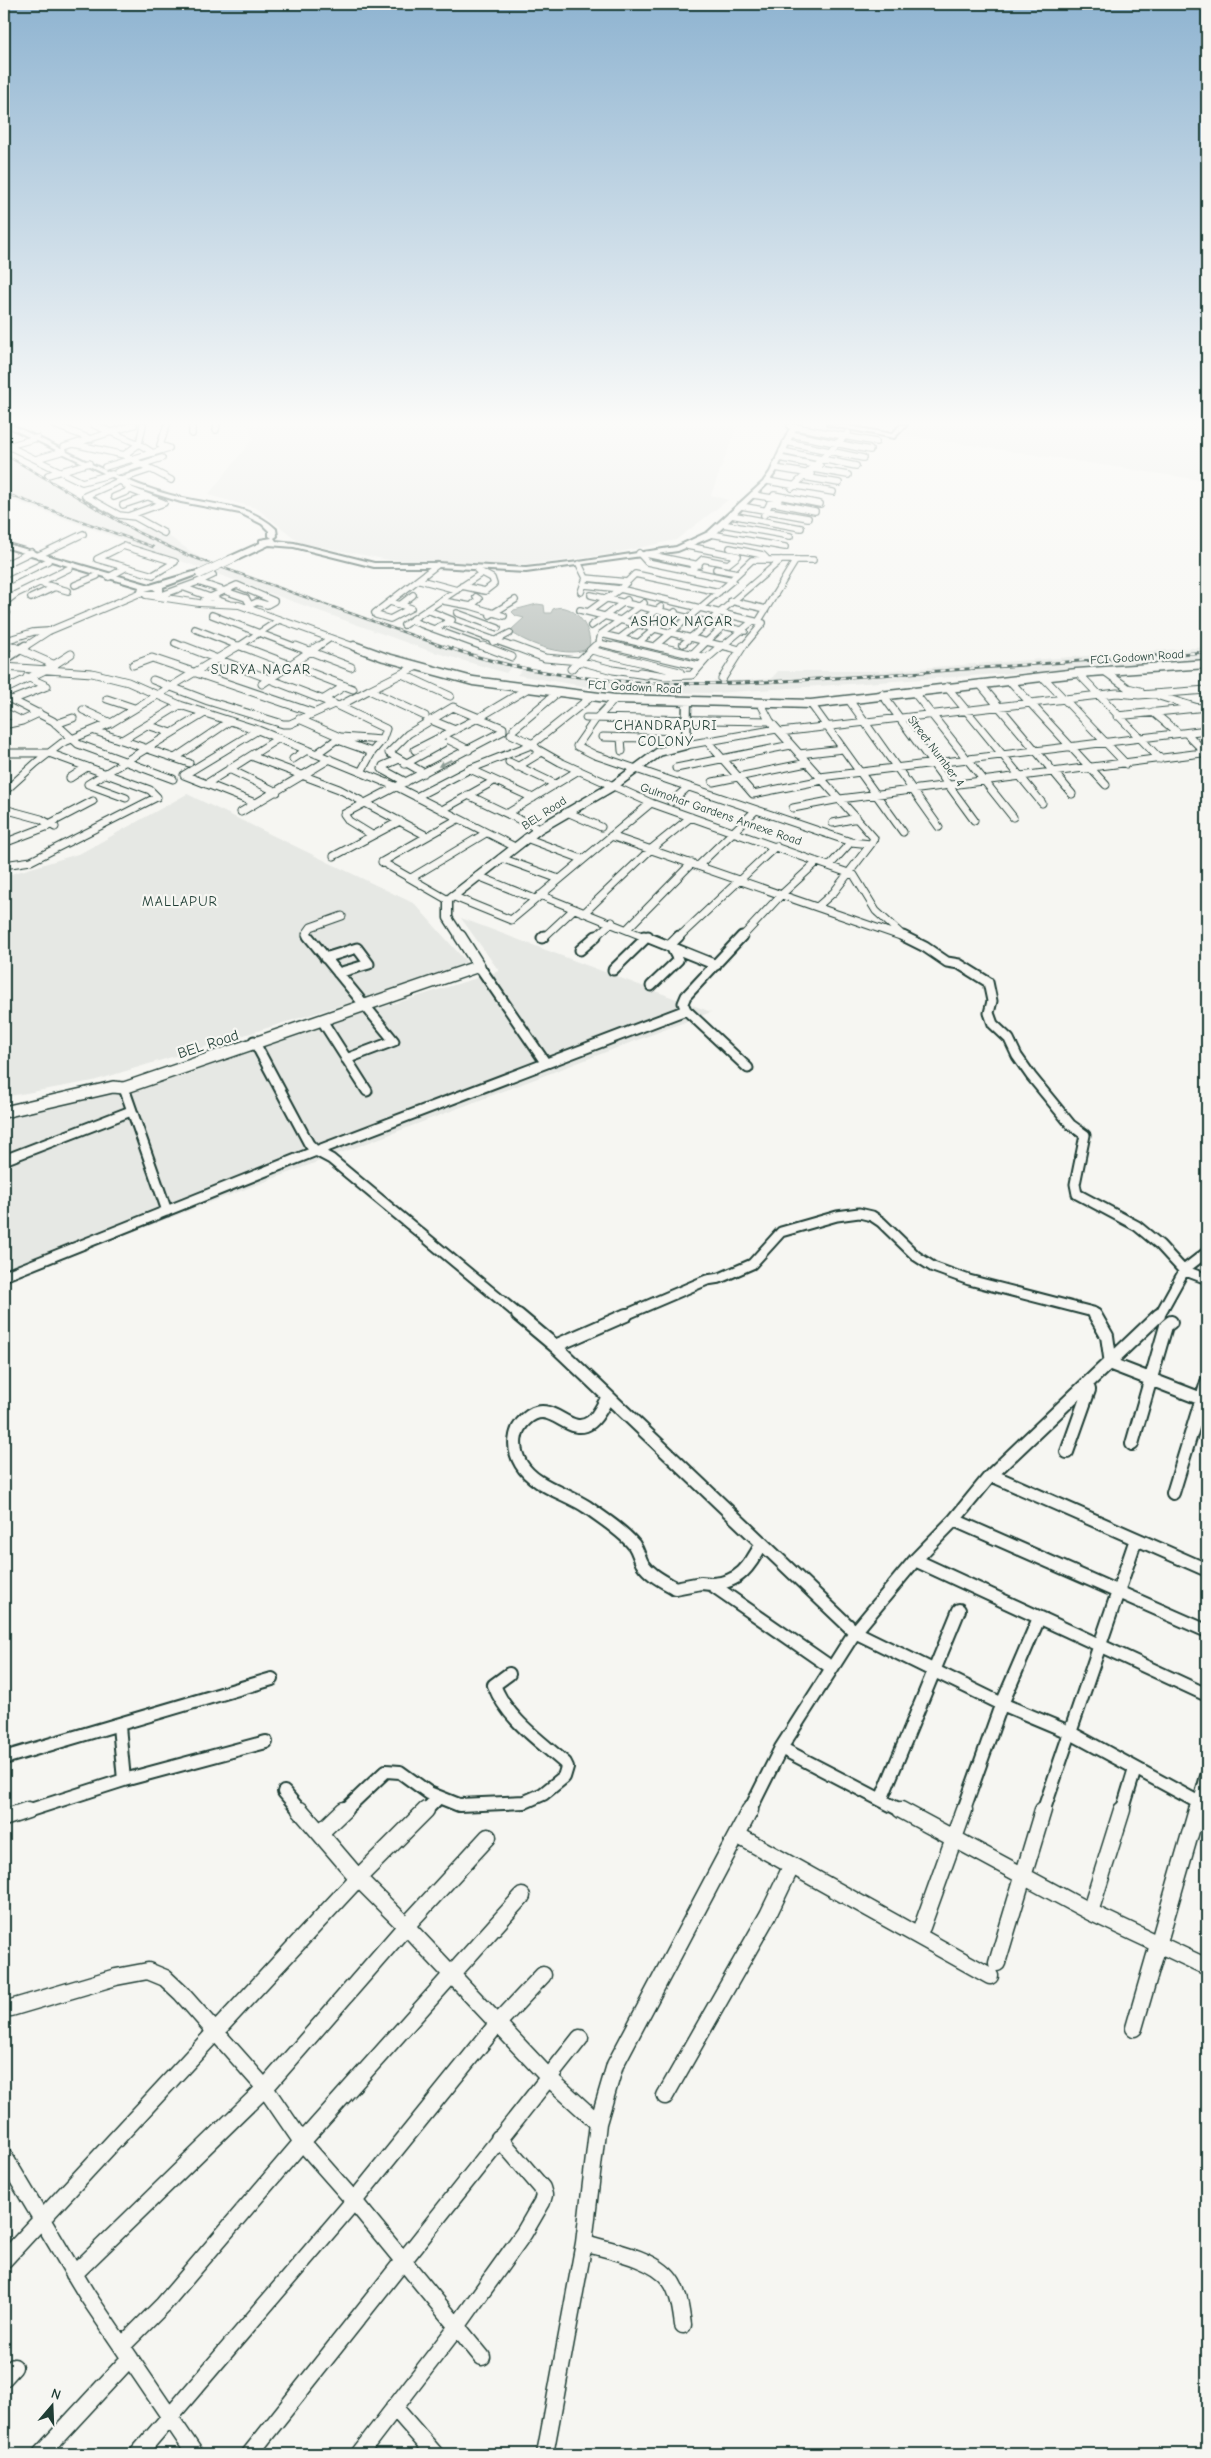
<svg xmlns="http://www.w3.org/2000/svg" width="1211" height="2458" viewBox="0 0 1211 2458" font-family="'Comic Neue',sans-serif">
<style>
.built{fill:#e6e8e4}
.water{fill:#aab3ae;stroke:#72847d}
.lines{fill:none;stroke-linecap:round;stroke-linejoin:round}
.minor-far4-casing{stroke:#1f3d34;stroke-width:8}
.minor-far3-casing{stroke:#1f3d34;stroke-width:9}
.minor-far2-casing{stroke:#1f3d34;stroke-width:13}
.minor-far1-casing{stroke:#1f3d34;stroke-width:16}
.minor-casing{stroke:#1f3d34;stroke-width:19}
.tertiary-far2-casing{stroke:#1f3d34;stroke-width:8}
.tertiary-far1-casing{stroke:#1f3d34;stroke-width:11}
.tertiary-casing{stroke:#1f3d34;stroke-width:14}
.secondary-casing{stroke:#1f3d34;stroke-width:4}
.minor-far4{stroke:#f6f6f2;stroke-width:5.5}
.minor-far3{stroke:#f6f6f2;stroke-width:7}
.minor-far2{stroke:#f6f6f2;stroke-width:9}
.minor-far1{stroke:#f6f6f2;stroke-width:12}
.minor{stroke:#f6f6f2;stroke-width:16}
.tertiary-far2{stroke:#f6f6f2;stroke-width:6}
.tertiary-far1{stroke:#f6f6f2;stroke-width:8}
.tertiary{stroke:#f6f6f2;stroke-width:11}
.secondary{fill:#f6f6f2;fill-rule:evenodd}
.rail-far1-casing{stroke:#1f3d34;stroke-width:2.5}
.rail-casing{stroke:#1f3d34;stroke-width:3}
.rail-far1{stroke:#f6f6f2;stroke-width:1;stroke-dasharray:4;stroke-linecap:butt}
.rail{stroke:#f6f6f2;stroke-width:2;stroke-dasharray:5;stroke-linecap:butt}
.secondary-bridge-casing{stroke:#1f3d34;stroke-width:9;stroke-linecap:butt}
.secondary-bridge{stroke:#f6f6f2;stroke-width:8}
.oneway{fill:#8a9a93}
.labels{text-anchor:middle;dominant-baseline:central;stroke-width:4.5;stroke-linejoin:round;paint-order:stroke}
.far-street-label{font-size:12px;fill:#1f3d34;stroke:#f6f6f2}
.far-neighbourhood-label{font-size:14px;letter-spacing:1px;fill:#1f3d34;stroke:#f6f6f2}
.street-label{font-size:15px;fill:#1f3d34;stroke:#f6f6f2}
</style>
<rect width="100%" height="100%" fill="#f6f6f2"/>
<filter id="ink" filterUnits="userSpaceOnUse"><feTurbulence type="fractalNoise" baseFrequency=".02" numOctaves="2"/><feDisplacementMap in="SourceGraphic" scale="10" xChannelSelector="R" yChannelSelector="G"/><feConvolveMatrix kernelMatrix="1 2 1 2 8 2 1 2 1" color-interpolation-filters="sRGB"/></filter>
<g filter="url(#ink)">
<path class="built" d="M 248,425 L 737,425 L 711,495 L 728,500 L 676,540 L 610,554 L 552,562 L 513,565 L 389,560 L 301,543 L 256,508 L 208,495 L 253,439 Z
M 914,425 L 1207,425 L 1207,481 L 905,435 Z
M 4,455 L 21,462 L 136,530 L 153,525 L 200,558 L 431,641 L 514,664 L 506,673 L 427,650 L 4,497 Z
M 1207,647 L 1207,660 L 716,693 L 652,692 L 589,687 L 517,675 L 525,667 L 589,678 L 671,684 L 771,679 L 778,671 L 880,671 Z
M 187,794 L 415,904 L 470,966 L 93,1081 L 4,1097 L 4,880 L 8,875 L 81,853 Z
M 461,918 L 711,1012 L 4,1281 L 4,1114 L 82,1101 L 499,971 Z"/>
<path class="water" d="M 537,604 L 544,605 L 545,613 L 551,613 L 553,609 C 573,600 594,630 589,648 C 569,659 529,645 511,632 L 511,630 L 524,618 L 516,616 L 512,612 L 514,610 Z"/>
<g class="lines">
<defs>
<path id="minor-far4" d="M 54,425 L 91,439
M 94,425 L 139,444 L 153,453
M 167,425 L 160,445 L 169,448
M 192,425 L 192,434
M 790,426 L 876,442
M 216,430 L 217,425
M 790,434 L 870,450
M 786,442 L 863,458
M 4,444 L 82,482 L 112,474
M 74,444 L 124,455 L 171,480
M 8,446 L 37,438
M 64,447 L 134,425
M 782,451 L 856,466
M 124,455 L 139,444 L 143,425
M 779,458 L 820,466
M 36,459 L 64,451
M 105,467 L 169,448
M 775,468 L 811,474
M 813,469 L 848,475
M 117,472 L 162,458
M 48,475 L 89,463
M 128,477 L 152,469
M 804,477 L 839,483
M 124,479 L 85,496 L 119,515 L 135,517 L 164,533
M 121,481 L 131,490 L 164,503 L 128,516
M 767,481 L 833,492
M 792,488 L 848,433
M 753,495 L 779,499
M 114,497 L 131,490
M 770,502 L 815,511
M 123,505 L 147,497
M 741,506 L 808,518
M 731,515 L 801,528
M 764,515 L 774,495 L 820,504
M 722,524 L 790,536
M 711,534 L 785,547
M 123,546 L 175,562 L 153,575 L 97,559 Z
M 687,546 L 738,556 L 728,564 L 703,559 L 690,571
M 730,548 L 763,555 L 766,558
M 639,553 L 647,562 L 733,580 L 655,646
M 646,554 L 699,565
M 39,555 L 83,534
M 579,564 L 586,578 L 581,592
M 4,565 L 31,552
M 716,569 L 738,573
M 109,577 L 125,568
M 586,578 L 627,582
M 733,578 L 752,560 L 813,560
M 420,580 L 457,590
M 198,582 L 213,575
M 4,583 L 48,561
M 40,583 L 68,591
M 75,585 L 97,576
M 585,585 L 620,589 L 763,623 L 742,648
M 462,586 L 485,591 L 494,584 L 492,578 L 477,570
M 185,588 L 229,604
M 162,595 L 198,582 L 246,598 L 250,605
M 591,595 L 745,631
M 476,597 L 479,599 L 471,606 L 504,616
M 31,598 L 55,587
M 204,600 L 237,585 L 274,601 L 267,605 L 257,602 L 246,607
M 443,601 L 471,606
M 731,601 L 766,609
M 4,603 L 16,594 L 70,568
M 400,605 L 413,595
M 580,610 L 731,648
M 4,611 L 7,613 L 4,615
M 430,611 L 452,620 L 434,629 L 486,648
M 588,612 L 620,589 L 635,574 L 719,592
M 375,613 L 437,565
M 457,613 L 498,628
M 212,615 L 299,648
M 376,615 L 390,619 L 411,608 L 390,602
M 490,615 L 515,600
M 412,621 L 434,629
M 758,622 L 796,560
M 447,623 L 516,648
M 404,625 L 482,573
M 591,626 L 627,600
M 195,629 L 244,648
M 601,634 L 661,648
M 620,638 L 661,607
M 4,641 L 33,632 L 49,631
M 493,642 L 510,633
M 4,643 L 15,648
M 175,643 L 187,648
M 599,643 L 619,648
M 638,643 L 675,612
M 683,644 L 781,560
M 236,648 L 279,620
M 316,648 L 329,639
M 594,648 L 599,643 L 601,634 L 644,603
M 700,648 L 728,622
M 720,648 L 753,621"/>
<path id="minor-far3" d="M 12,646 L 55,665
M 184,646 L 334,704 L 386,729 L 382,740 L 372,752
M 241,646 L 353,689
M 296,646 L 351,667
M 483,646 L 512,657
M 513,646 L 545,658 L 579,661 L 613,670 L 646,675
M 614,646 L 699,666
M 656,646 L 707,658
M 726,646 L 740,650
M 591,650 L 680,672
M 692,655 L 701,646
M 133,665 L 152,658 L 314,713
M 4,667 L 92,673 L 128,682 L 180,705 L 258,730 L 397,787 L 515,847
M 415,667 L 369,690 L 425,716
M 571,669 L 595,646
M 640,672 L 665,676 L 692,675 L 707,658 L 721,646
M 1107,673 L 1128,688 L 1140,691
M 402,674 L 450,696
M 1080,675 L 1160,759
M 27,677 L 47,686
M 1044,678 L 1126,764
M 722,679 L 743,646
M 153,680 L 208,701 L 283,724 L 290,724 L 334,704
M 1010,681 L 1106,785
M 262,684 L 318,646
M 980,684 L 1072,794
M 947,687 L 1042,803
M 4,690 L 49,668 L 71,654
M 913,691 L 1013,817
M 882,694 L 974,820
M 4,696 L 53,721 L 78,744 L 173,779
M 1159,696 L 1198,708
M 107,699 L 134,708
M 324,699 L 345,686
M 615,699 L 595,720 L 577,746 L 595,755 L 851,842 L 830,865
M 12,700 L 47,686
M 849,700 L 939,827
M 761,704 L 770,721 L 874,838 L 871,844 L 851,842
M 811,704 L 903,832
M 339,706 L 369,690
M 83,710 L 111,723
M 4,712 L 22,721 L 39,713
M 1153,712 L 1178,733
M 1117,716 L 1207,707
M 586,718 L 770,721
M 299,719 L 340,737 L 316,754
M 431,720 L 455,730
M 56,724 L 73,718
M 4,725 L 22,721
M 147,725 L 172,733
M 514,729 L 557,693
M 95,731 L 189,763
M 780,732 L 1117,693 L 1139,695 L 1207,690
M 511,734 L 533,744 L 537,749 L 560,762 L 651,803 L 854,875 L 876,911 L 900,933
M 341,737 L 382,740
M 603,737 L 686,739
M 621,738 L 622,751
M 122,740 L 180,705
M 338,740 L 372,752 L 361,772
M 449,740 L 469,750
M 707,741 L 753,794 L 823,780
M 686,745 L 777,729
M 415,750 L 480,717 L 527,689
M 4,753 L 49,753 L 150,790 L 157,797 L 31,861 L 4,865
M 799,754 L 843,749
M 251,756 L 339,789 L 427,836
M 175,758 L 230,721
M 293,759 L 307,750
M 397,760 L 383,766 L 382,769 L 406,782
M 509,762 L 555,784
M 405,764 L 443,743
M 517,767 L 542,752
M 676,768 L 791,745
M 229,769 L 277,792
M 470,769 L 531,745 L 591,697
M 184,775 L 258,730
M 184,775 L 255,803
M 820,777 L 1207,730
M 70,778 L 87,767
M 713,782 L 807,763
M 88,784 L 205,713
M 88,784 L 126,798
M 206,784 L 279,738
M 4,792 L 36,763 L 62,743 L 111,723 L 238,646
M 468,795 L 539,829
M 416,797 L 470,769 L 533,798
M 671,802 L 688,787
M 793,808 L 840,799 L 1202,753 L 1200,747 L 1186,733
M 4,809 L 41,819 L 55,827
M 442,810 L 494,781
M 241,812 L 330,759
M 567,812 L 601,827
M 508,813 L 579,770
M 833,823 L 857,818
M 49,824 L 93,801
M 372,835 L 349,821 L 344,814 L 503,731 L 503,728 L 453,707 L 408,734 L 389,753 L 424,773
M 611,836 L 906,938
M 526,838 L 582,859
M 4,843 L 51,825
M 334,856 L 400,821
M 501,858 L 559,879
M 382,862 L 458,819
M 382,862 L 448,900
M 698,866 L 756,810
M 478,876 L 535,899
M 411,878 L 486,833
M 540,895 L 647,938
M 452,896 L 511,920 L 651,803
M 817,907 L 834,892 L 871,844
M 585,912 L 650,850 L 691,817
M 628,928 L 692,863
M 309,938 L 306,934 L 311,927 L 342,916
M 543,938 L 574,909
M 594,938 L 612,922
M 646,938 L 648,936
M 678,938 L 776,846
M 741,938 L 781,895 L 817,862"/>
<path id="minor-far2" d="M 308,936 L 394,1041 L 346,1059
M 644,936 L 716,965
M 903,936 L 925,947 L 947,962 L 959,964 L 988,982 L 992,1001 L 989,1013 L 993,1024 L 1009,1039 L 1017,1056 L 1031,1076 L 1071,1125 L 1085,1135 L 1075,1184 L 1077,1194 L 1137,1226 L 1160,1245 L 1183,1270 L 1207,1279
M 542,938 L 544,936
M 580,950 L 596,936
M 325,958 L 357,948 L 369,964 L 338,973
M 479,966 L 545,1062
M 613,970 L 648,936
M 651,986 L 678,960 L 670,945 L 679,936
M 686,1010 L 748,1068
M 323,1022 L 367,1091
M 254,1041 L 309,1144 L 316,1151 L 331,1159 L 520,1316
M 124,1088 L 167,1211
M 4,1160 L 131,1111
M 4,1276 L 316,1151 L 686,1010 L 683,1003 L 686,996 L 742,936
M 623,1316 L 707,1280 L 720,1278 L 752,1264 L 781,1232 L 837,1216 L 859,1213 L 872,1216 L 881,1222 L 916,1256 L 933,1267 L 969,1280 L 1093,1312 L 1096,1316
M 1159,1316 L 1185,1269 L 1207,1252"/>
<path id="minor-far1" d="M 518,1315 L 555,1346 L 855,1632 L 1002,1704 L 1069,1732 L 1207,1807
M 1095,1315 L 1107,1336 L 1111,1364 L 1207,1401
M 555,1346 L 626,1315
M 608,1397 C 603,1405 598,1417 591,1422 C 568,1439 552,1396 526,1419 C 513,1430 512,1449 521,1464 C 534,1486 566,1493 587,1507 C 602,1518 623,1531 634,1545 C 638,1551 639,1557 642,1563 C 650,1575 663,1581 675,1588 L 701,1583 L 711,1584 L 832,1668
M 1132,1444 L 1166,1326 L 1171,1322
M 1067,1452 L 1089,1390 L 1087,1384
M 991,1475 L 1207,1570
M 1173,1493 L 1207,1382
M 954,1520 L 1207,1631
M 915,1560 L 1207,1695
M 712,1584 C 739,1583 750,1566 762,1543
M 119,1726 L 124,1780
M 781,1748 L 904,1812
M 4,1758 L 272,1679
M 284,1792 L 301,1812
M 881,1800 L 959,1610
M 24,1812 L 124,1780 L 266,1742
M 343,1812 L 386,1771 L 400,1772 L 429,1793 L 459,1805 L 525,1802 L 543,1794 L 564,1777 L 567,1767 L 565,1763 C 539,1740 507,1719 494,1685 L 509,1674
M 424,1812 L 438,1798
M 749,1812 L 781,1748 L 855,1632 L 915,1560 L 954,1520 L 991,1475 L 1159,1315
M 963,1812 L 999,1711 L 1039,1618
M 1043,1812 L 1136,1539
M 1122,1812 L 1135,1769
M 1197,1812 L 1207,1776"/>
<path id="minor" d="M 300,1810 L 358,1878 L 426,1810
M 901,1810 L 1090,1912 L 1122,1810
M 4,1818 L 28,1810
M 320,1833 L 344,1810
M 737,1835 L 990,1976
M 1090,1912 L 1207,1967
M 922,1927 L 964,1810
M 997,1963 L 1043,1810
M 4,2008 L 11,2008 L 116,1977 L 148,1971 L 165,1978 L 181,1993 L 265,2088 L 302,2142 L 354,2201 L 482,2357
M 1134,2028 L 1197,1810
M 665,2096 L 768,1915 L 791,1867
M 4,2156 L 87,2295 L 195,2454
M 584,2243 C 609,2250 654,2258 670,2280 C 679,2292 681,2311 683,2325
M 4,2260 L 358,1878 L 406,1926 L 488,1837
M 74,2274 L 265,2088 L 406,1926 L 549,2078 L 598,2123
M 122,2346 L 163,2305 L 302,2142 L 522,1896
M 4,2378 L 14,2367
M 394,2407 L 435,2454
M 41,2454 L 130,2358
M 138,2454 L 354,2201 L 498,2023 L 543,1975
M 250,2454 L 580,2038
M 359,2454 L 456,2328 L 524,2233 L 542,2202 L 544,2195 L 542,2188 L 499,2138
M 545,2454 L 584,2243 L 598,2123 L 615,2065 L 750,1810"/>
<path id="tertiary-far2" d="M 146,595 L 199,603 L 239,605 L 358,648
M 23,648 L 49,631 L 140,593"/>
<path id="tertiary-far1" d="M 354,646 L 384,657 L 473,681 L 615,699 L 811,704 L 1077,673 L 1207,664
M 4,660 L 25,646
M 461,938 L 448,918 L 448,900 L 539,829 L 613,786 L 659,752 L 686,745 L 687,701"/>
<path id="tertiary" d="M 4,1112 L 113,1087 L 124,1088 L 479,966 L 460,936"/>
<path id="secondary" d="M 4,425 L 11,425 C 68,450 123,485 183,498 C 216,506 250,504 276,529 L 277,536 L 274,538 L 276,541 L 294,543 L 374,563 L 437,563 L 526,568 L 579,562 L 676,547 L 708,532 L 763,482 L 770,472 L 789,430 L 794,425 L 801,425 L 795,431 L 776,472 L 767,484 L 714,536 L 678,551 L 526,572 L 437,567 L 374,567 L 294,547 L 269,545 L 235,561 L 229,561 L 229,557 L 260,543 L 260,540 L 272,538 L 269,536 L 269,531 L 262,524 L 240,513 L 181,502 L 133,487 Z
M 827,425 L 843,425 L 892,434 L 900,425 L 907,425 L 894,438 Z
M 4,543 L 150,585 L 197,571 L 201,573 L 163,587 L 163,594 L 151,597 L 137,595 L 139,587 L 4,547 ZM 153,589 L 156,591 L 145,591 Z"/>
</defs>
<use href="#minor-far4" class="minor-far4-casing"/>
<use href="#minor-far3" class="minor-far3-casing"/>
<use href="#minor-far2" class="minor-far2-casing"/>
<use href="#minor-far1" class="minor-far1-casing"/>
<use href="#minor" class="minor-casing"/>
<use href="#tertiary-far2" class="tertiary-far2-casing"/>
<use href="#tertiary-far1" class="tertiary-far1-casing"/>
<use href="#tertiary" class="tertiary-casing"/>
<use href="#secondary" class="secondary-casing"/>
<use href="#minor-far4" class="minor-far4"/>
<use href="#minor-far3" class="minor-far3"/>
<use href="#minor-far2" class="minor-far2"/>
<use href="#minor-far1" class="minor-far1"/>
<use href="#minor" class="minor"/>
<use href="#tertiary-far2" class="tertiary-far2"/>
<use href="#tertiary-far1" class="tertiary-far1"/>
<use href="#tertiary" class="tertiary"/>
<use href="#secondary" class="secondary"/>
<defs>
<path id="rail-far1" d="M 4,454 L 139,533 L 187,555 L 448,648
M 4,493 L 153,547"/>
<path id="rail" d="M 444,646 C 589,698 745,684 895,674 C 999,666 1103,659 1207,652"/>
</defs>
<use href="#rail-far1" class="rail-far1-casing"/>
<use href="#rail" class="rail-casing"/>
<use href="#rail-far1" class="rail-far1"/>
<use href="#rail" class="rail"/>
<defs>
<path id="secondary-bridge" d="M 200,574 L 232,559"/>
</defs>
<use href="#secondary-bridge" class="secondary-bridge-casing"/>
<use href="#secondary-bridge" class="secondary-bridge"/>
</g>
<defs><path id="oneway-solid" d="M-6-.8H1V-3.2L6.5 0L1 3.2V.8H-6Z" transform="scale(1.25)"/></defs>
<use class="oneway" href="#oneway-solid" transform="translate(445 763) rotate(153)"/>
</g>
<linearGradient id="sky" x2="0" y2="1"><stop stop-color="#8fb4d1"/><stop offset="0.55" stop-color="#fbfbf9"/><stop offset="1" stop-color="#fbfbf9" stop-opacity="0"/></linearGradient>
<rect width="1211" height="769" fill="url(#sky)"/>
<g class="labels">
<g class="far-street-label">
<text transform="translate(1137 657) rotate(-4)">FCI Godown Road</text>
<text transform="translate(635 687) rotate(3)">FCI Godown Road</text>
<text transform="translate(936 751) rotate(53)">Street Number 4</text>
<text transform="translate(544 813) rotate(-33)">BEL Road</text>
<text transform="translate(721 814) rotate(19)">Gulmohar Gardens Annexe Road</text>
</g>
<g class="far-neighbourhood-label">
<text x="682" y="621">ASHOK NAGAR</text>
<text x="261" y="669">SURYA NAGAR</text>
<text x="666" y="725">CHANDRAPURI<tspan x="666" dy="16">COLONY</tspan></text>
<text x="180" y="901">MALLAPUR</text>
</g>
<g class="street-label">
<text transform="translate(208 1044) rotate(-18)">BEL Road</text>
</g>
</g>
<rect width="1211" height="2458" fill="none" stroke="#f6f6f2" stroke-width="20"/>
<rect x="10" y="10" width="1191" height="2438" fill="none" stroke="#1f3d34" stroke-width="2" filter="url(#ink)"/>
<g transform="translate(52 2406) rotate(19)" stroke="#f6f6f2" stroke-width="4" paint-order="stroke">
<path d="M0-4L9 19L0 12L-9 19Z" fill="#1f3d34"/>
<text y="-8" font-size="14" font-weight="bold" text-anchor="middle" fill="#1f3d34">N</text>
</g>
</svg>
